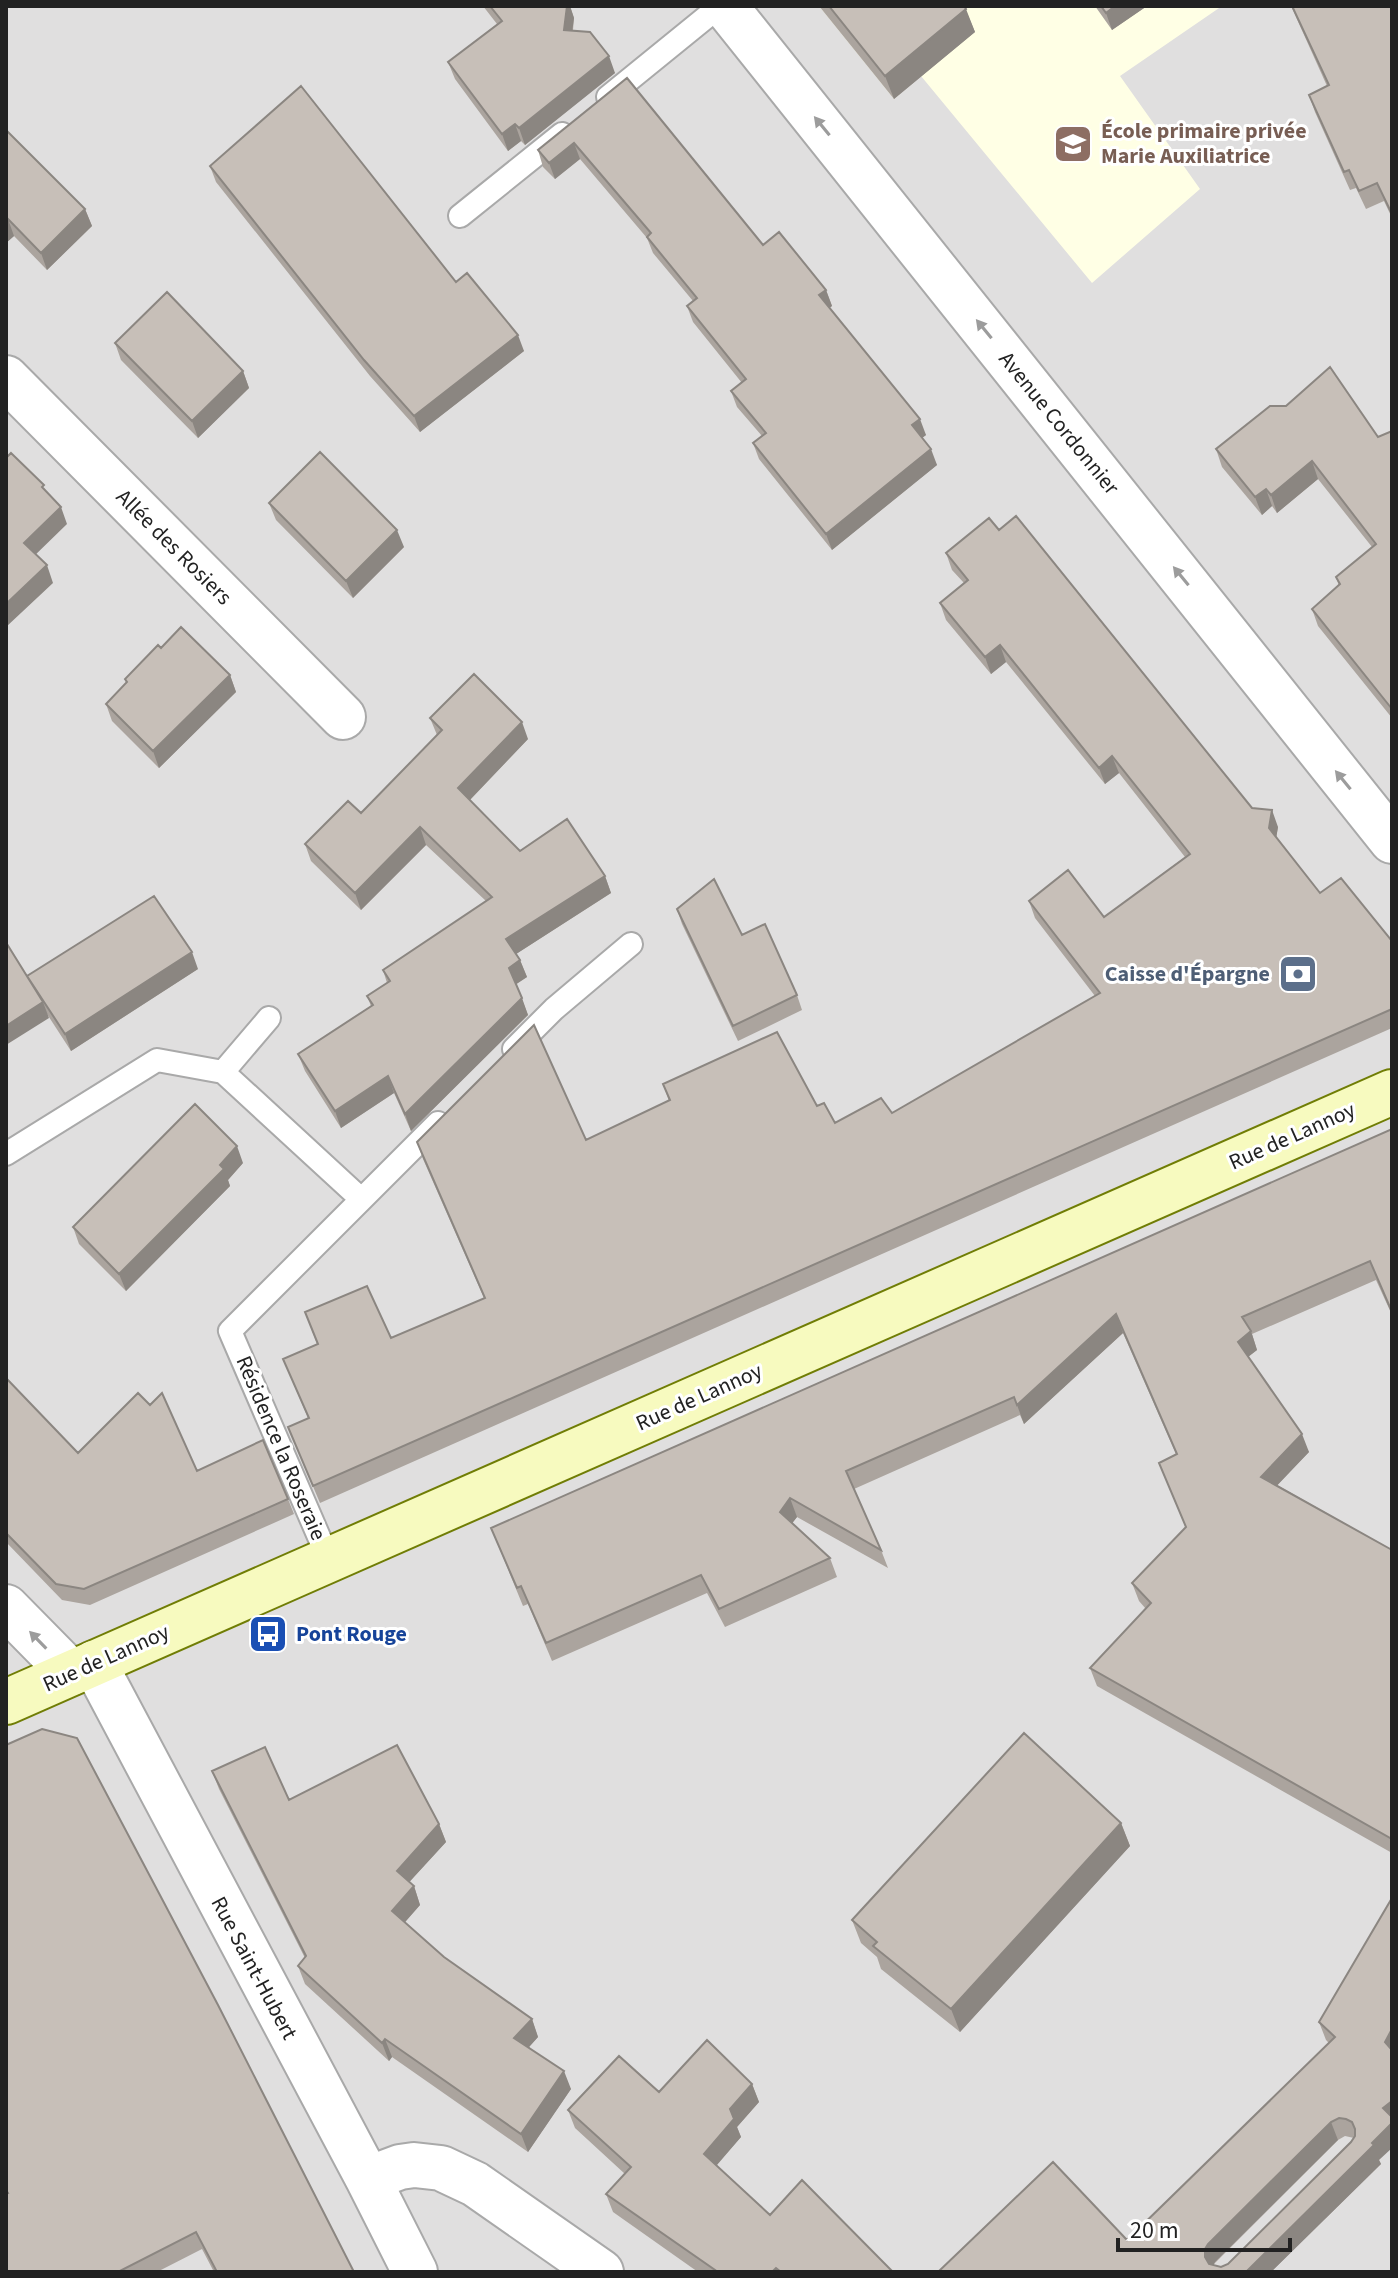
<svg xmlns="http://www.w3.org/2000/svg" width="1398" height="2278" viewBox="0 0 1398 2278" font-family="'Source Sans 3',sans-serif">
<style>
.residential{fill:#e0dfdf}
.education{fill:#ffffe5}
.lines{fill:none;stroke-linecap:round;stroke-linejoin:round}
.lane-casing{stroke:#a9a9a9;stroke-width:26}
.street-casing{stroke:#a9a9a9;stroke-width:48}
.secondary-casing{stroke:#707d05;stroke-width:48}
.lane{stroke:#fff;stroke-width:22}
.street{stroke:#fff;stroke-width:44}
.secondary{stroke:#f7fabf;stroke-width:44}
.wall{fill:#aba49e;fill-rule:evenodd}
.shaded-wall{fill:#8b8681}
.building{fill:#c7bfb8;stroke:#8b8681;stroke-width:2;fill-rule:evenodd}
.oneway{fill:#9c9c9c}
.labels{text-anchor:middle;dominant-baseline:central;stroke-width:6;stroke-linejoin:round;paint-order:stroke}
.education-label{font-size:22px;font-weight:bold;fill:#785e54;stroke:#fff;text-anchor:start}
.street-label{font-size:22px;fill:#222;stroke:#fff}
.service-label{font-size:22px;font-weight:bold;fill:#4e5e75;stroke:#fff;text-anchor:end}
.transit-label{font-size:22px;font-weight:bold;fill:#164399;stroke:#fff;text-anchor:start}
</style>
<rect width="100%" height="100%" fill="#f2efe9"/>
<path class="residential" d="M 6,6 L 1392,6 L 1392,2272 L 6,2272 Z"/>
<path class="education" d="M 819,6 L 1222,6 L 1120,76 L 1200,189 L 1092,283 L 921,76 L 894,99 Z"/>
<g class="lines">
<defs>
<path id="lane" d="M 608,97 L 720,6
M 460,216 L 562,134
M 514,1049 L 554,1009 L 631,944
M 223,1072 L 269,1018
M 6,1154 L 157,1060 L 223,1072 L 361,1199
M 329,1560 L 230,1331 L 438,1123"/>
<path id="street" d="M 725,6 L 1392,841
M 6,378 L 343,717
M 6,1607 L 71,1673
M 94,1663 L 368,2179 L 415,2272
M 368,2179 L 400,2167 L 414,2165 L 441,2168 L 475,2184 L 601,2272"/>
<path id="secondary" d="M 6,1702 L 1392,1092"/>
</defs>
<use href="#lane" class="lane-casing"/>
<use href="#street" class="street-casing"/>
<use href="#secondary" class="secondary-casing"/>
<use href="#lane" class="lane"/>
<use href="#street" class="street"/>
<use href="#secondary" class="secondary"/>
</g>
<path class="wall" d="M 483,6 L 570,6 L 574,18 L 573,30 L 615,73 L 525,145 L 521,141 L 508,151 L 455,79 L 448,62 L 497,24 Z
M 819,6 L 964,6 L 975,32 L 894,99 Z
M 1095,6 L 1147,6 L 1112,30 Z
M 1291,6 L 1392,6 L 1392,218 L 1384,201 L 1366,209 L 1356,188 L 1350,190 L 1315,112 L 1309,95 L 1327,86 Z
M 627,78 L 763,245 L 826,290 L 832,306 L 829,308 L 926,435 L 922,438 L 937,465 L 832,550 L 759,459 L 753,443 L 762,436 L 737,407 L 731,391 L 742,383 L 693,322 L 687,306 L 693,301 L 653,253 L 647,238 L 580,159 L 555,179 L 543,167 L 538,150 Z
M 6,130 L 85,209 L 92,226 L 47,270 L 14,236 L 6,243 Z
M 210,166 L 456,282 L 524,351 L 420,432 L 370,376 L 216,182 Z
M 115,343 L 243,371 L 249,388 L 198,438 L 121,360 Z
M 1392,431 L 1392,718 L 1318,626 L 1312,609 L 1339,586 L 1336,577 L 1372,547 L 1318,479 L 1277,513 L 1272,506 L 1262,515 L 1222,467 L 1216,449 L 1378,437 Z
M 269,503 L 404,547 L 353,598 L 276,520 Z
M 946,553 L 1252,808 L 1278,827 L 1276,838 L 1320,893 L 1392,941 L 1392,1028 L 320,1503 L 288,1427 L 308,1418 L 283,1359 L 317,1344 L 305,1312 L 391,1338 L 484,1298 L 423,1159 L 417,1142 L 586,1140 L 669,1101 L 663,1084 L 817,1106 L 835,1123 L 892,1113 L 1095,996 L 1035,918 L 1029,901 L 1104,917 L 1185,857 L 1119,773 L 1105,784 L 1006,662 L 991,674 L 946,620 L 940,603 L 964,583 L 952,570 Z
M 230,675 L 236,692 L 159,768 L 112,721 L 106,704 L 126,683 L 125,679 Z
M 430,718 L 528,739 L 470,800 L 520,851 L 605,876 L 611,893 L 516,954 L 520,960 L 527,977 L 516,984 L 528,1015 L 411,1131 L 394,1093 L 341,1128 L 305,1071 L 298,1054 L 371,1006 L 367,996 L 387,983 L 383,970 L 486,901 L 426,845 L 361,910 L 311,861 L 305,844 L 361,813 L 437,735 Z
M 677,909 L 742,935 L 797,995 L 802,1010 L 738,1041 L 682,924 Z
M 198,969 L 71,1051 L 47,1014 L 49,1018 L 28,978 Z
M 1392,1129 L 1392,1315 L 1376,1280 L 1252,1334 L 1257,1350 L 1248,1357 L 1309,1452 L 1277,1485 L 1392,1550 L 1392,1853 L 1097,1686 L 1090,1668 L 1146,1609 L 1139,1601 L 1132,1583 L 1186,1528 L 1159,1463 L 1176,1454 L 1123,1333 L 1024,1424 L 1020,1415 L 854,1489 L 881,1550 L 888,1568 L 797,1517 L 792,1523 L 830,1558 L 837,1577 L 725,1627 L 707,1593 L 552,1661 L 528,1604 L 523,1606 L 491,1528 Z
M 243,1163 L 228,1180 L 230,1186 L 126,1291 L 79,1244 L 73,1227 Z
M 6,1378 L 78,1453 L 197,1471 L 288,1499 L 294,1514 L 90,1605 L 62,1600 L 6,1542 Z
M 6,1745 L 354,2272 L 214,2272 L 202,2249 L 157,2272 L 6,2272 Z
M 212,1771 L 289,1800 L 439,1824 L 446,1842 L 409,1882 L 414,1886 L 420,1905 L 405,1922 L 444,1957 L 532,2019 L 538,2037 L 529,2047 L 571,2089 L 528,2152 L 392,2057 L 389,2061 L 305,1984 L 298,1966 L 305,1958 L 219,1789 Z
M 1121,1823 L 1130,1846 L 960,2032 L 881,1969 L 877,1957 L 861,1943 L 852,1920 Z
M 1392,1898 L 1379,2160 L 1381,2164 L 1271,2272 L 938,2272 L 1127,2240 L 1329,2043 L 1326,2040 L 1319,2022 ZM 1345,2136 L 1354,2138 L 1351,2142 L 1228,2264 L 1221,2267 L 1213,2265 L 1338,2140 Z
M 752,2084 L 759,2102 L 737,2127 L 741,2137 L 716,2165 L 770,2215 L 893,2272 L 698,2272 L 613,2212 L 606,2194 L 625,2174 L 575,2128 L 568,2110 L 659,2092 Z"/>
<path class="shaded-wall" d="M 567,6 L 570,6 L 574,18 L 570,47 L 564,30 Z
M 1115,6 L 1147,6 L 1112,30 L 1106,13 Z
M 966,9 L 975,32 L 894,99 L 885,76 Z
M 609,56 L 615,73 L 525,145 L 519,128 Z
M 515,124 L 521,141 L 508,151 L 502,134 Z
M 574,143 L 580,159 L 555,179 L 549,163 Z
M 85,209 L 92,226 L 47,270 L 41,253 Z
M 8,219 L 14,236 L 6,243 L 6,220 Z
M 826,290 L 832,306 L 825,311 L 819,295 Z
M 518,335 L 524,351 L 420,432 L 414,416 Z
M 243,371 L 249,388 L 198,438 L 192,421 Z
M 920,419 L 926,435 L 918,441 L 912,425 Z
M 931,449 L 937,465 L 832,550 L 826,534 Z
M 1312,461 L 1318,479 L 1277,513 L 1271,495 Z
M 1266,489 L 1272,506 L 1262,515 L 1255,497 Z
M 61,507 L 67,524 L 30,560 L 24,543 Z
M 397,530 L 404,547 L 353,598 L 346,581 Z
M 47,565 L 53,583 L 6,627 L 6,604 Z
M 1000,645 L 1006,662 L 991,674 L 985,657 Z
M 230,675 L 236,692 L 159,768 L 153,751 Z
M 522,722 L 528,739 L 465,805 L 458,788 Z
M 1112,756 L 1119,773 L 1105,784 L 1099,768 Z
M 1272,810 L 1278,827 L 1275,845 L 1269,828 Z
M 420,827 L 426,845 L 361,910 L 355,893 Z
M 605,876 L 611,893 L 513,956 L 506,939 Z
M 192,952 L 198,969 L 71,1051 L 65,1034 Z
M 520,960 L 527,977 L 515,985 L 509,968 Z
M 522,998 L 528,1015 L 411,1131 L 405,1114 Z
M 43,1002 L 49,1018 L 6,1045 L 6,1026 Z
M 388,1076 L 394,1093 L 341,1128 L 335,1111 Z
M 237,1146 L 243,1163 L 228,1180 L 230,1186 L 126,1291 L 119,1274 Z
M 1116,1314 L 1123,1333 L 1024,1424 L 1017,1405 Z
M 1251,1331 L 1257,1350 L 1244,1360 L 1238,1342 Z
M 1302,1434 L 1309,1452 L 1268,1495 L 1261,1477 Z
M 790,1498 L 797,1517 L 787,1530 L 780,1512 Z
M 1121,1823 L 1130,1846 L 960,2032 L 951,2009 Z
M 439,1824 L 446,1842 L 403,1889 L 397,1871 Z
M 414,1886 L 420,1905 L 399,1929 L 392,1911 Z
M 532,2019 L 538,2037 L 521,2056 L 514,2038 Z
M 1392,2029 L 1392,2060 L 1385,2042 Z
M 385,2039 L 392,2057 L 389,2061 L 382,2043 Z
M 564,2071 L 571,2089 L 528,2152 L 521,2134 Z
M 752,2084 L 759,2102 L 737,2127 L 741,2137 L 711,2172 L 704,2154 L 730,2109 Z
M 1392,2101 L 1392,2148 L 1379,2160 L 1381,2164 L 1271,2272 L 1246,2272 L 1372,2143 L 1383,2108 Z
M 1331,2122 L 1338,2140 L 1215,2262 L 1212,2268 L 1205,2257 L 1205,2249 L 1208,2244 Z"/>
<path class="building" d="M 490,6 L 567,6 L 564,30 L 590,32 L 609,56 L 519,128 L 515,124 L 502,134 L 448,62 L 502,21 Z
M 829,6 L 964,6 L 966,9 L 885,76 Z
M 1101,6 L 1115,6 L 1106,13 Z
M 1292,6 L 1392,6 L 1392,214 L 1377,183 L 1359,191 L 1349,170 L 1344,172 L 1309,95 L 1329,85 Z
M 627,78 L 763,245 L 779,232 L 826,290 L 819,295 L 920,419 L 912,425 L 931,449 L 826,534 L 753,443 L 766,433 L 731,391 L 746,379 L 687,306 L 697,298 L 647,237 L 651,233 L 574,143 L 549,163 L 538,150 Z
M 301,86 L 456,282 L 467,273 L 518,335 L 414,416 L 364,360 L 210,166 Z
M 6,130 L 85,209 L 41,253 L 8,219 L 6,220 Z
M 167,292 L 243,371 L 192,421 L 115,343 Z
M 1330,367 L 1378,437 L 1392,431 L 1392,709 L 1312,609 L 1340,584 L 1336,577 L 1376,544 L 1312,461 L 1271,495 L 1266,489 L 1255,497 L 1216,449 L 1270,406 L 1286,406 Z
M 320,452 L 397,530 L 346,581 L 269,503 Z
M 11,453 L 44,485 L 42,487 L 61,507 L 24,543 L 47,565 L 6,604 L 6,458 Z
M 1016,516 L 1252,808 L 1272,810 L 1269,828 L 1320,893 L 1341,878 L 1392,941 L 1392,1009 L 313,1486 L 288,1427 L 309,1418 L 283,1359 L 318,1344 L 305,1312 L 367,1286 L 391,1338 L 485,1298 L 417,1142 L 534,1025 L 586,1140 L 670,1100 L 663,1084 L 777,1032 L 817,1106 L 824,1103 L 835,1123 L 881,1098 L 892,1113 L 1100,993 L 1029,901 L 1068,870 L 1104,917 L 1190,854 L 1112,756 L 1099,768 L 1000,645 L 985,657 L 940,603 L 968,580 L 946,553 L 989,518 L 999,530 Z
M 181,627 L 230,675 L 153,751 L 106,704 L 127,682 L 125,679 L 158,645 L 161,648 Z
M 474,674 L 522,722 L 458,788 L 520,851 L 567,819 L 605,876 L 506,939 L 520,960 L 509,968 L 522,998 L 405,1114 L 388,1076 L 335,1111 L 298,1054 L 373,1005 L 367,996 L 390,981 L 383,970 L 492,897 L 420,827 L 355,893 L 305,844 L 348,801 L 361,813 L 442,730 L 430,718 Z
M 714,879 L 742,935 L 765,924 L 797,995 L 733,1026 L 677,909 Z
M 154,896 L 192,952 L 65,1034 L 27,976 Z
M 7,944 L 43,1002 L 6,1026 L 6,945 Z
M 195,1104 L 237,1146 L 220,1165 L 224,1169 L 119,1274 L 73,1227 Z
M 1392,1129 L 1392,1312 L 1370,1261 L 1242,1317 L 1251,1331 L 1238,1342 L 1302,1434 L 1261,1477 L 1392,1550 L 1392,1839 L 1090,1668 L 1151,1603 L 1132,1583 L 1186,1527 L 1159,1463 L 1177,1454 L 1116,1314 L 1017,1405 L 1014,1397 L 846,1471 L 881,1550 L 790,1498 L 780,1512 L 830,1558 L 719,1609 L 701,1575 L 546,1643 L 521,1586 L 517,1588 L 491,1528 Z
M 6,1378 L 78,1453 L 138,1393 L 150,1405 L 162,1393 L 197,1471 L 263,1440 L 288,1499 L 84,1589 L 56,1584 L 6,1533 Z
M 42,1729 L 77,1738 L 218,2005 L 354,2272 L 217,2272 L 196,2232 L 118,2272 L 28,2272 L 28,2271 L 6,2272 L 6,2194 L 8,2193 L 6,2190 L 6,1745 Z
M 1024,1733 L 1121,1823 L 951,2009 L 873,1946 L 877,1942 L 852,1920 Z
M 397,1745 L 439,1824 L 397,1871 L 414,1886 L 392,1911 L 444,1957 L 532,2019 L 514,2038 L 564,2071 L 521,2134 L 385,2039 L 382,2043 L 298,1966 L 306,1956 L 212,1771 L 265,1747 L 289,1800 Z
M 1392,1898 L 1392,2029 L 1385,2042 L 1392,2050 L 1392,2101 L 1383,2108 L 1392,2117 L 1392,2123 L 1372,2143 L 1374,2145 L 1246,2272 L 938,2272 L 1053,2162 L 1127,2240 L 1335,2037 L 1319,2022 ZM 1339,2118 L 1346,2119 L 1352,2122 L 1355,2129 L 1355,2136 L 1351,2142 L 1228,2264 L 1221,2267 L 1209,2264 L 1205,2257 L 1205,2249 L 1208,2244 L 1331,2122 Z
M 707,2040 L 752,2084 L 730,2109 L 734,2119 L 704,2154 L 770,2215 L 802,2180 L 893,2272 L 781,2272 L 776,2268 L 772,2272 L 718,2272 L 606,2194 L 631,2167 L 568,2110 L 619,2056 L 659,2092 Z"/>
<defs><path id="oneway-solid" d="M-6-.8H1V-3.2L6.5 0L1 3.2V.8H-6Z" transform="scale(2)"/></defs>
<g class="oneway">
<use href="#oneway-solid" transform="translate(822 126) rotate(-129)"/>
<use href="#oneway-solid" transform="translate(984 329) rotate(-129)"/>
<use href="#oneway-solid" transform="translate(1181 576) rotate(-129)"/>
<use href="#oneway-solid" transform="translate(1343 780) rotate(-129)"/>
<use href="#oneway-solid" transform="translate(38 1640) rotate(-134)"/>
</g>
<defs>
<symbol id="school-square" viewBox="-11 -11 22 22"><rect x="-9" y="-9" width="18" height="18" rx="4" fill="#8d6e63" stroke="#fff"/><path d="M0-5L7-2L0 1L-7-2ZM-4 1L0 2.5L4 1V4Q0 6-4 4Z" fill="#fff"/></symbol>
<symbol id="bank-square" viewBox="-11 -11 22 22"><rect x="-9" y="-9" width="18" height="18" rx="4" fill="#5c6f8a" stroke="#fff"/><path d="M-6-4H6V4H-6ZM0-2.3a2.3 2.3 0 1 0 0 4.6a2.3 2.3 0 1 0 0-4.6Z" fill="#fff"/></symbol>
<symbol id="bus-square" viewBox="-11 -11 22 22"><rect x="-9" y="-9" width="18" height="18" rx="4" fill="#1a4fb4" stroke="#fff"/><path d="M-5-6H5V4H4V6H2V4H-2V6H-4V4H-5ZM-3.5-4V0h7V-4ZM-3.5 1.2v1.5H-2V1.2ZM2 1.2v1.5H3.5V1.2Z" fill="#fff"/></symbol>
</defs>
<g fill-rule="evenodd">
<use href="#school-square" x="1051" y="122" width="44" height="44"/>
<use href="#bank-square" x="1276" y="952" width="44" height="44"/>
<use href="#bus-square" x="246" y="1612" width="44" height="44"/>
</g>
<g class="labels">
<g class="education-label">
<text x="1101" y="131">École primaire privée<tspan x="1101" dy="25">Marie Auxiliatrice</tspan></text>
</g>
<g class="street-label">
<text transform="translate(1059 423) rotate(51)">Avenue Cordonnier</text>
<text transform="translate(174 547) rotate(45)">Allée des Rosiers</text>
<text transform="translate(1292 1136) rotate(-24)">Rue de Lannoy</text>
<text transform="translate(699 1397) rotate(-24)">Rue de Lannoy</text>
<text transform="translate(281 1448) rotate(67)">Résidence la Roseraie</text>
<text transform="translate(106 1658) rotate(-24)">Rue de Lannoy</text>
<text transform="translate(254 1968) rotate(62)">Rue Saint-Hubert</text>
</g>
<g class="service-label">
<text x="1270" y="974">Caisse d'Épargne</text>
</g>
<g class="transit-label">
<text x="296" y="1634">Pont Rouge</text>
</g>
</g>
<rect width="1398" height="2278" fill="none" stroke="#222222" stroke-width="16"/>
<path d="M1118 2238v12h172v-12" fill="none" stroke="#222222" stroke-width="4"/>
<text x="1130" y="2238" font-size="24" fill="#222222" stroke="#ffffff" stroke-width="6" paint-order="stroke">20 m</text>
</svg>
